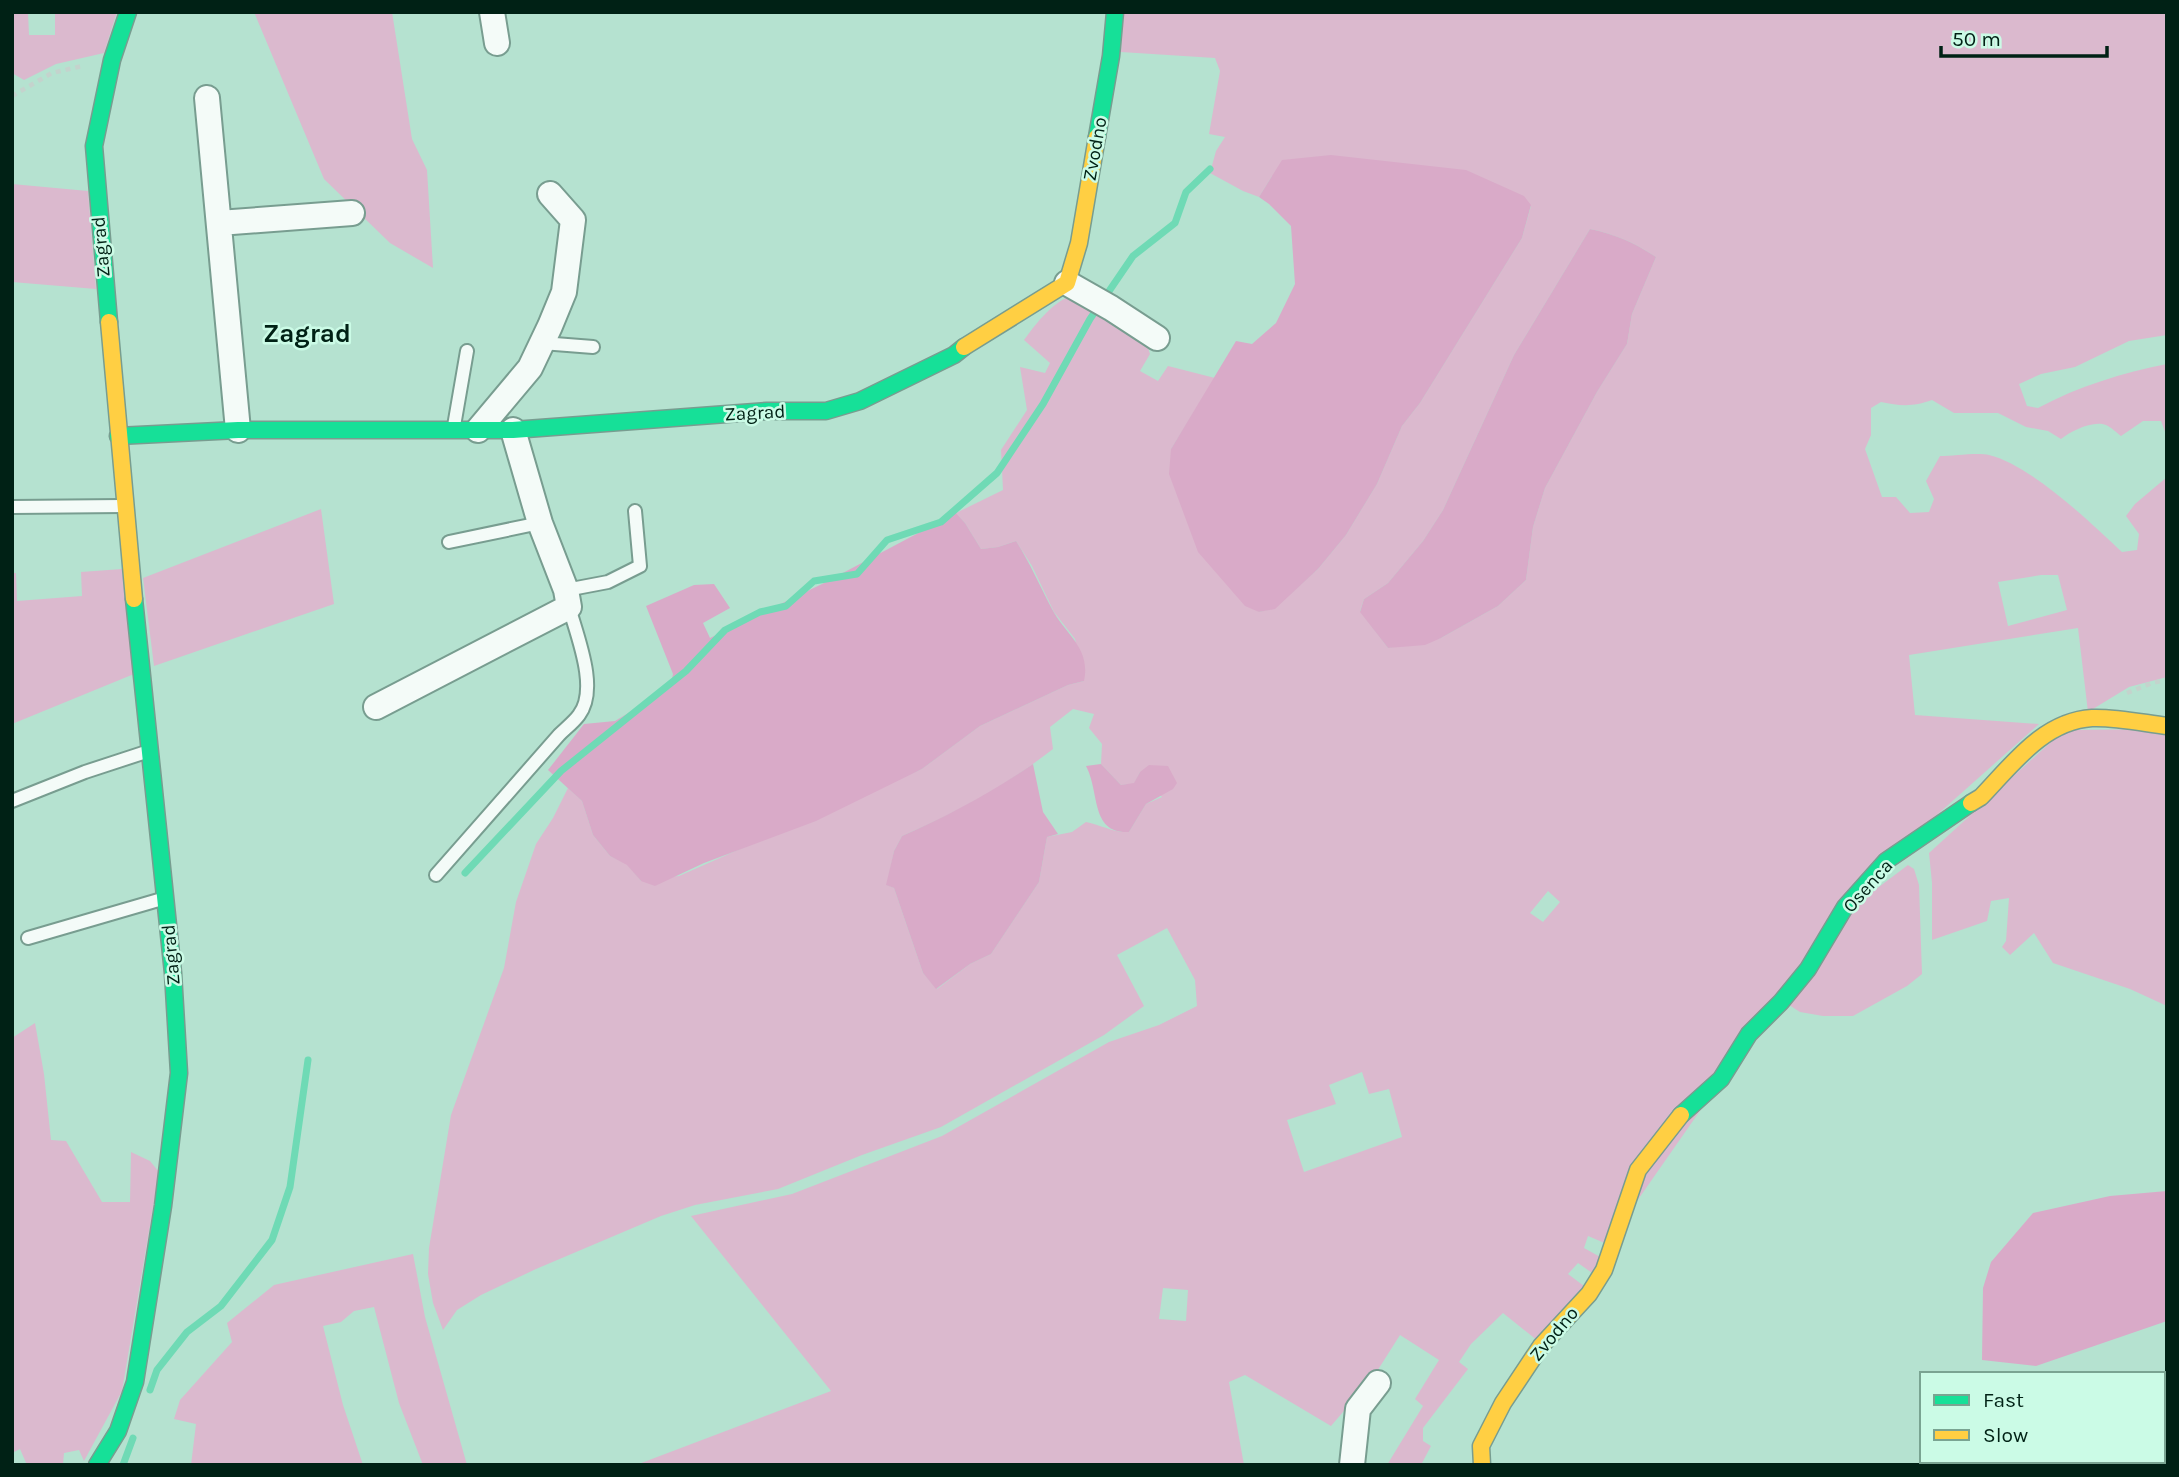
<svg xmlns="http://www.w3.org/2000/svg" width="2179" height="1477" viewBox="0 0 2179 1477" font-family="Karla,sans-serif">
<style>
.green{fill:#dbb9ce;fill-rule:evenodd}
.forest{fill:#d9aac8}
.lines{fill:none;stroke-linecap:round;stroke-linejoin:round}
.stream{stroke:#6fdab5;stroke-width:7}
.lane-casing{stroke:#789d90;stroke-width:16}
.street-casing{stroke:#789d90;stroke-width:28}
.fast-casing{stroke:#789d90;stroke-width:19}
.slow-casing{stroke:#789d90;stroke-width:19}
.path{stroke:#c4d3cd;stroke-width:4.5;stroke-dasharray:5 5;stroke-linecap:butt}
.lane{stroke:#f4fbf8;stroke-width:12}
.street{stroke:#f4fbf8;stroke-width:24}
.fast{stroke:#16e098;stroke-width:16}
.slow{stroke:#ffcf43;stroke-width:16}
.labels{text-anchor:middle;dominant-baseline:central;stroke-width:5;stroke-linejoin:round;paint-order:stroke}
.street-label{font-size:19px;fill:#002115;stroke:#cbfbe6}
.district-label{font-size:26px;font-weight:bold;fill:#002115;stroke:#cbfbe6}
</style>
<rect width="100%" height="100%" fill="#b5e2d0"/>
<path class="green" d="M 12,12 L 28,12 L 29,35 L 55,35 L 55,12 L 117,12 L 104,53 L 56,64 L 24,80 L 12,73 Z
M 254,12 L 392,12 L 412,139 L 427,170 L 433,268 L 390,243 L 324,179 Z
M 1124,12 L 2167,12 L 2167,335 L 2129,341 L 2075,367 L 2041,374 L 2019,384 L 2027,406 L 2038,408 C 2079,386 2122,373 2167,364 L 2167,437 L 2161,421 L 2143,421 L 2121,436 C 2117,433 2111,427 2106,425 C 2093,420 2071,431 2061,439 L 2048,431 L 2026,427 L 1998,413 L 1954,413 L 1932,400 C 1913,407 1900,406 1881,402 L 1871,408 L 1871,435 L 1865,449 L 1882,497 L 1896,497 L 1910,513 L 1929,512 L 1934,499 L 1926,481 L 1940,456 C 1953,456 1978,452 1989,455 C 2031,465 2091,523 2122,552 L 2137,550 L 2139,534 L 2126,516 L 2135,504 L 2167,477 L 2167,677 L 2129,687 L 2088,712 L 2078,628 L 1909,655 L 1915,715 L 2039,724 L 1857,886 L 1607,1244 L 1588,1236 L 1584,1248 L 1604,1259 L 1595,1275 L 1578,1263 L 1568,1274 L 1588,1289 L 1538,1341 L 1503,1313 L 1471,1344 L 1459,1362 L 1468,1369 L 1423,1428 L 1423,1441 L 1431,1446 L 1421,1465 L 1387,1465 L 1423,1406 L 1415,1399 L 1439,1360 L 1400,1335 L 1367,1387 L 1361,1391 L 1331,1426 L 1245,1375 L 1229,1382 L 1244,1465 L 636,1465 L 831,1391 L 691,1216 L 792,1194 L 942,1136 L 1109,1042 L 1159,1025 L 1197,1006 L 1195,980 L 1167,928 L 1117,955 L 1144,1006 L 1104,1035 L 941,1127 L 862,1155 L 778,1189 L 695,1205 L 661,1216 L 536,1269 L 481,1295 L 457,1310 L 443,1330 L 433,1303 L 428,1274 L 429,1248 L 451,1115 L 504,968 L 516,902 L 536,844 L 553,818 L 568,788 L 582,801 L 593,835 L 610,856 L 627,864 L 641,881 L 679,876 L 922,769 L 980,726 L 1068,685 L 1084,681 L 1075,639 L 1054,612 L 1032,566 L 1016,541 L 998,547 L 981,549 L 965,523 L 956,513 L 1003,490 L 1001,450 L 1027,410 L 1020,367 L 1045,373 L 1050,363 L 1024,340 C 1035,325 1050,305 1068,297 L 1146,342 L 1150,354 L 1140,371 L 1158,381 L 1168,366 L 1215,378 L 1171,449 L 1259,612 L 1275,608 L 1318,569 L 1346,535 L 1377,484 L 1402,426 L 1420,403 L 1522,238 L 1531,206 L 1272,176 L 1259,197 L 1243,191 L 1210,173 L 1216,151 L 1225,137 L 1209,134 L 1220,71 L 1215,58 L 1121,52 ZM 1590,229 C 1615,234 1635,243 1656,257 L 1632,314 L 1627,344 L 1597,392 L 1545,488 L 1533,527 L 1526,580 L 1498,606 L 1441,638 L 1388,648 L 1360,611 L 1364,599 L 1388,583 L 1423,541 L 1443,510 L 1514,355 ZM 2041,575 L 2058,575 L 2067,610 L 2008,626 L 1998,582 ZM 1073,709 L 1094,714 L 1089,728 L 1102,744 L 1101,764 L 1121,785 L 1134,784 L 1140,772 L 1162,797 L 1146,804 L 1129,832 C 1114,833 1101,825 1086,822 L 1072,832 L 1047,837 L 1039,882 L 991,954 L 970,964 L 937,989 L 923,973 L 894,888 L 887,885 L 894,851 L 902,836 C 956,813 1007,785 1053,749 L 1050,727 ZM 1548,891 L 1560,902 L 1543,922 L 1530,913 ZM 1362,1072 L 1369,1094 L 1389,1089 L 1402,1137 L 1304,1172 L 1287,1120 L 1336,1104 L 1329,1085 ZM 1163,1288 L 1188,1290 L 1186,1321 L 1159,1319 Z
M 12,184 L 88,191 L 96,289 L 12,282 Z
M 321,509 L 334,604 L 154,666 L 143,578 Z
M 122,569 L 134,674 L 12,724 L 12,573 L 16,573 L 17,601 L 82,596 L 81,572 Z
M 2167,729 L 2167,1006 L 2130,989 L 2053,963 L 2034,933 L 2010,955 L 2002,947 L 2006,941 L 2009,898 L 1991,901 L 1987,921 L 1932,940 L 1932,883 L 1929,853 L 2064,730 Z
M 1908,865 L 1914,869 L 1919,885 L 1922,974 L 1907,986 L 1853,1016 L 1823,1016 L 1800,1012 L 1786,1003 L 1851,908 Z
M 35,1023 L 44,1074 L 51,1140 L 66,1141 L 102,1202 L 130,1202 L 131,1152 L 150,1161 L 159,1172 L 122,1391 L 84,1461 L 79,1450 L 64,1453 L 63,1464 L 27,1465 L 20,1449 L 12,1453 L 12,1038 Z
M 413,1254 L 425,1317 L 467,1465 L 423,1465 L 399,1403 L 374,1307 L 354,1311 L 341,1322 L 323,1326 L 343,1405 L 363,1465 L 191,1465 L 196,1424 L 174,1419 L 180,1400 L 232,1342 L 227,1323 L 274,1285 Z"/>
<path class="forest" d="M 1331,155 L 1466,170 L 1524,196 L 1531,205 L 1522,238 L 1420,403 L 1402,426 L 1377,484 L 1346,535 L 1318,569 L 1275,609 L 1259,612 L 1245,606 L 1198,552 L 1169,474 L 1171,449 L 1236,341 L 1252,344 L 1276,323 L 1295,284 L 1291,226 L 1269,204 L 1259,197 L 1282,160 Z
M 1590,229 C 1615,234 1635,243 1656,257 L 1632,314 L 1627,344 L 1597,392 L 1545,488 L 1533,527 L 1526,580 L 1498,606 L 1441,638 L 1425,645 L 1388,648 L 1360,612 L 1364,599 L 1388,583 L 1423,541 L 1443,510 L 1514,355 Z
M 956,513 L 965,523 L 981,549 L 998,547 L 1016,541 C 1030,563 1040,586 1052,609 C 1066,635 1091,648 1084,681 L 1068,685 L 980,726 L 922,769 L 816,821 L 704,863 L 655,886 L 641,881 L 627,865 L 610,856 L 593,835 L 582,801 L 548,770 L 584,724 L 615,721 L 670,688 L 673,674 L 646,606 L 694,585 L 714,584 L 730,608 L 703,623 L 710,638 L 822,584 Z
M 1033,764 L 1043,812 L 1058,834 L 1047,837 L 1039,882 L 991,954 L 970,964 L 936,989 L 923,973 L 894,888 L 886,885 L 894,851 L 902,836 C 948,816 992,792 1033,764 Z
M 1101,764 L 1121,785 L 1134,783 L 1140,772 L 1149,765 L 1168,766 L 1177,783 L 1173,789 L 1146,804 L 1129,832 C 1090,834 1100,792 1086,766 Z
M 2167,1191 L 2167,1321 L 2036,1366 L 1982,1360 L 1983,1288 L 1991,1262 L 2033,1213 L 2110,1196 Z"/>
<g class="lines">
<path class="stream" d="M 465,873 L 561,771 L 686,671 L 725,630 L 760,612 L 786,606 L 814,581 L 857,574 L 887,540 L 941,522 L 997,473 L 1043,404 L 1090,319 L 1133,256 L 1175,223 L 1186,192 L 1210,169
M 150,1390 L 157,1370 L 187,1332 L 221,1306 L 272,1240 L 290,1187 L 308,1060
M 123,1465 L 133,1438"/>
<defs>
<path id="lane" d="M 542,343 L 593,347
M 454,426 L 467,351
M 12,507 L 123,506
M 449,542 L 540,523
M 566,590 L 608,582 L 640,566 L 635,511
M 12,801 L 85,772 L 146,752
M 436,875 L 559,735 C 565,729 574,722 579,715 C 599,689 577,636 569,607
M 28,938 L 162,899"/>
<path id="street" d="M 492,12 L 497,43
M 207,98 L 238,430
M 219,223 L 352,213
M 1067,283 L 1111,308 L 1157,338
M 478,430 L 530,368 L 550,326 L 564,292 L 573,220 L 550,194
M 376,707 L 569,607 L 566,590 L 540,523 L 513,430
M 2163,1450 L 2167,1448
M 1352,1465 L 1358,1409 L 1378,1383
M 1948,1465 L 1950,1461
M 2138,1465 L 2144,1461"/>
<path id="fast" d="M 1097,137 L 1111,56 L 1115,12
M 109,322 L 94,146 L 112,60 L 128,12
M 118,436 L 238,430 L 513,430 L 767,411 L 826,411 L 860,401 L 954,355 L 964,347
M 1681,1115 L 1721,1079 L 1749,1034 L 1781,1002 L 1808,969 L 1845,907 L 1886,861 L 1971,803
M 97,1465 L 118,1431 L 135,1382 L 163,1206 L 179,1073 L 173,973 L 134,599"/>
<path id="slow" d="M 109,322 L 134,599
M 964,347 L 1067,283 L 1079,243 L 1097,137
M 1971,803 L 1981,797 C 2012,765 2043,721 2092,718 C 2116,717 2143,723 2167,726
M 1482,1465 L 1481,1446 L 1503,1403 L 1541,1346 L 1589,1294 L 1604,1270 L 1638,1170 L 1681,1115"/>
</defs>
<use href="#lane" class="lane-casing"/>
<use href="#street" class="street-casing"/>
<use href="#fast" class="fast-casing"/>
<use href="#slow" class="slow-casing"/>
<path class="path" d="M 12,96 L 52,73 L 82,66
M 2127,693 L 2152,683 L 2167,680"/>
<use href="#lane" class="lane"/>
<use href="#street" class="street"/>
<use href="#fast" class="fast"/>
<use href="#slow" class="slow"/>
</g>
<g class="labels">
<g class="street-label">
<text transform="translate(1095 149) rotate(-80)">Zvodno</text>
<text transform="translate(101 247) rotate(-95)">Zagrad</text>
<text transform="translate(755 413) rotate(-3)">Zagrad</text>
<text transform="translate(1868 886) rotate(-48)">Osenca</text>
<text transform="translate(171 955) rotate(-95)">Zagrad</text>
<text transform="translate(1554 1334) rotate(-50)">Zvodno</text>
</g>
<g class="district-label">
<text x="307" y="333">Zagrad</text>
</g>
</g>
<rect width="2179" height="1477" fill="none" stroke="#002115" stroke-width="28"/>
<rect x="1920" y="1372" width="245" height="91" fill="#cbfbe6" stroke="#7aa492" stroke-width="2"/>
<rect x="1934" y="1395" width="35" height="10" fill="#16e098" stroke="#7aa492" stroke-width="2"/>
<text x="1983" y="1407" font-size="21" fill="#002115">Fast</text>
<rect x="1934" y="1430" width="35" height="10" fill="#ffcf43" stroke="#7aa492" stroke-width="2"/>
<text x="1983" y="1442" font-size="21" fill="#002115">Slow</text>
<path d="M1941 46v10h166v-10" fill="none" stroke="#002115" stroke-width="3.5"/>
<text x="1952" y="46" font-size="21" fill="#002115" stroke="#cbfbe6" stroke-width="5" paint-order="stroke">50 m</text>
</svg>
